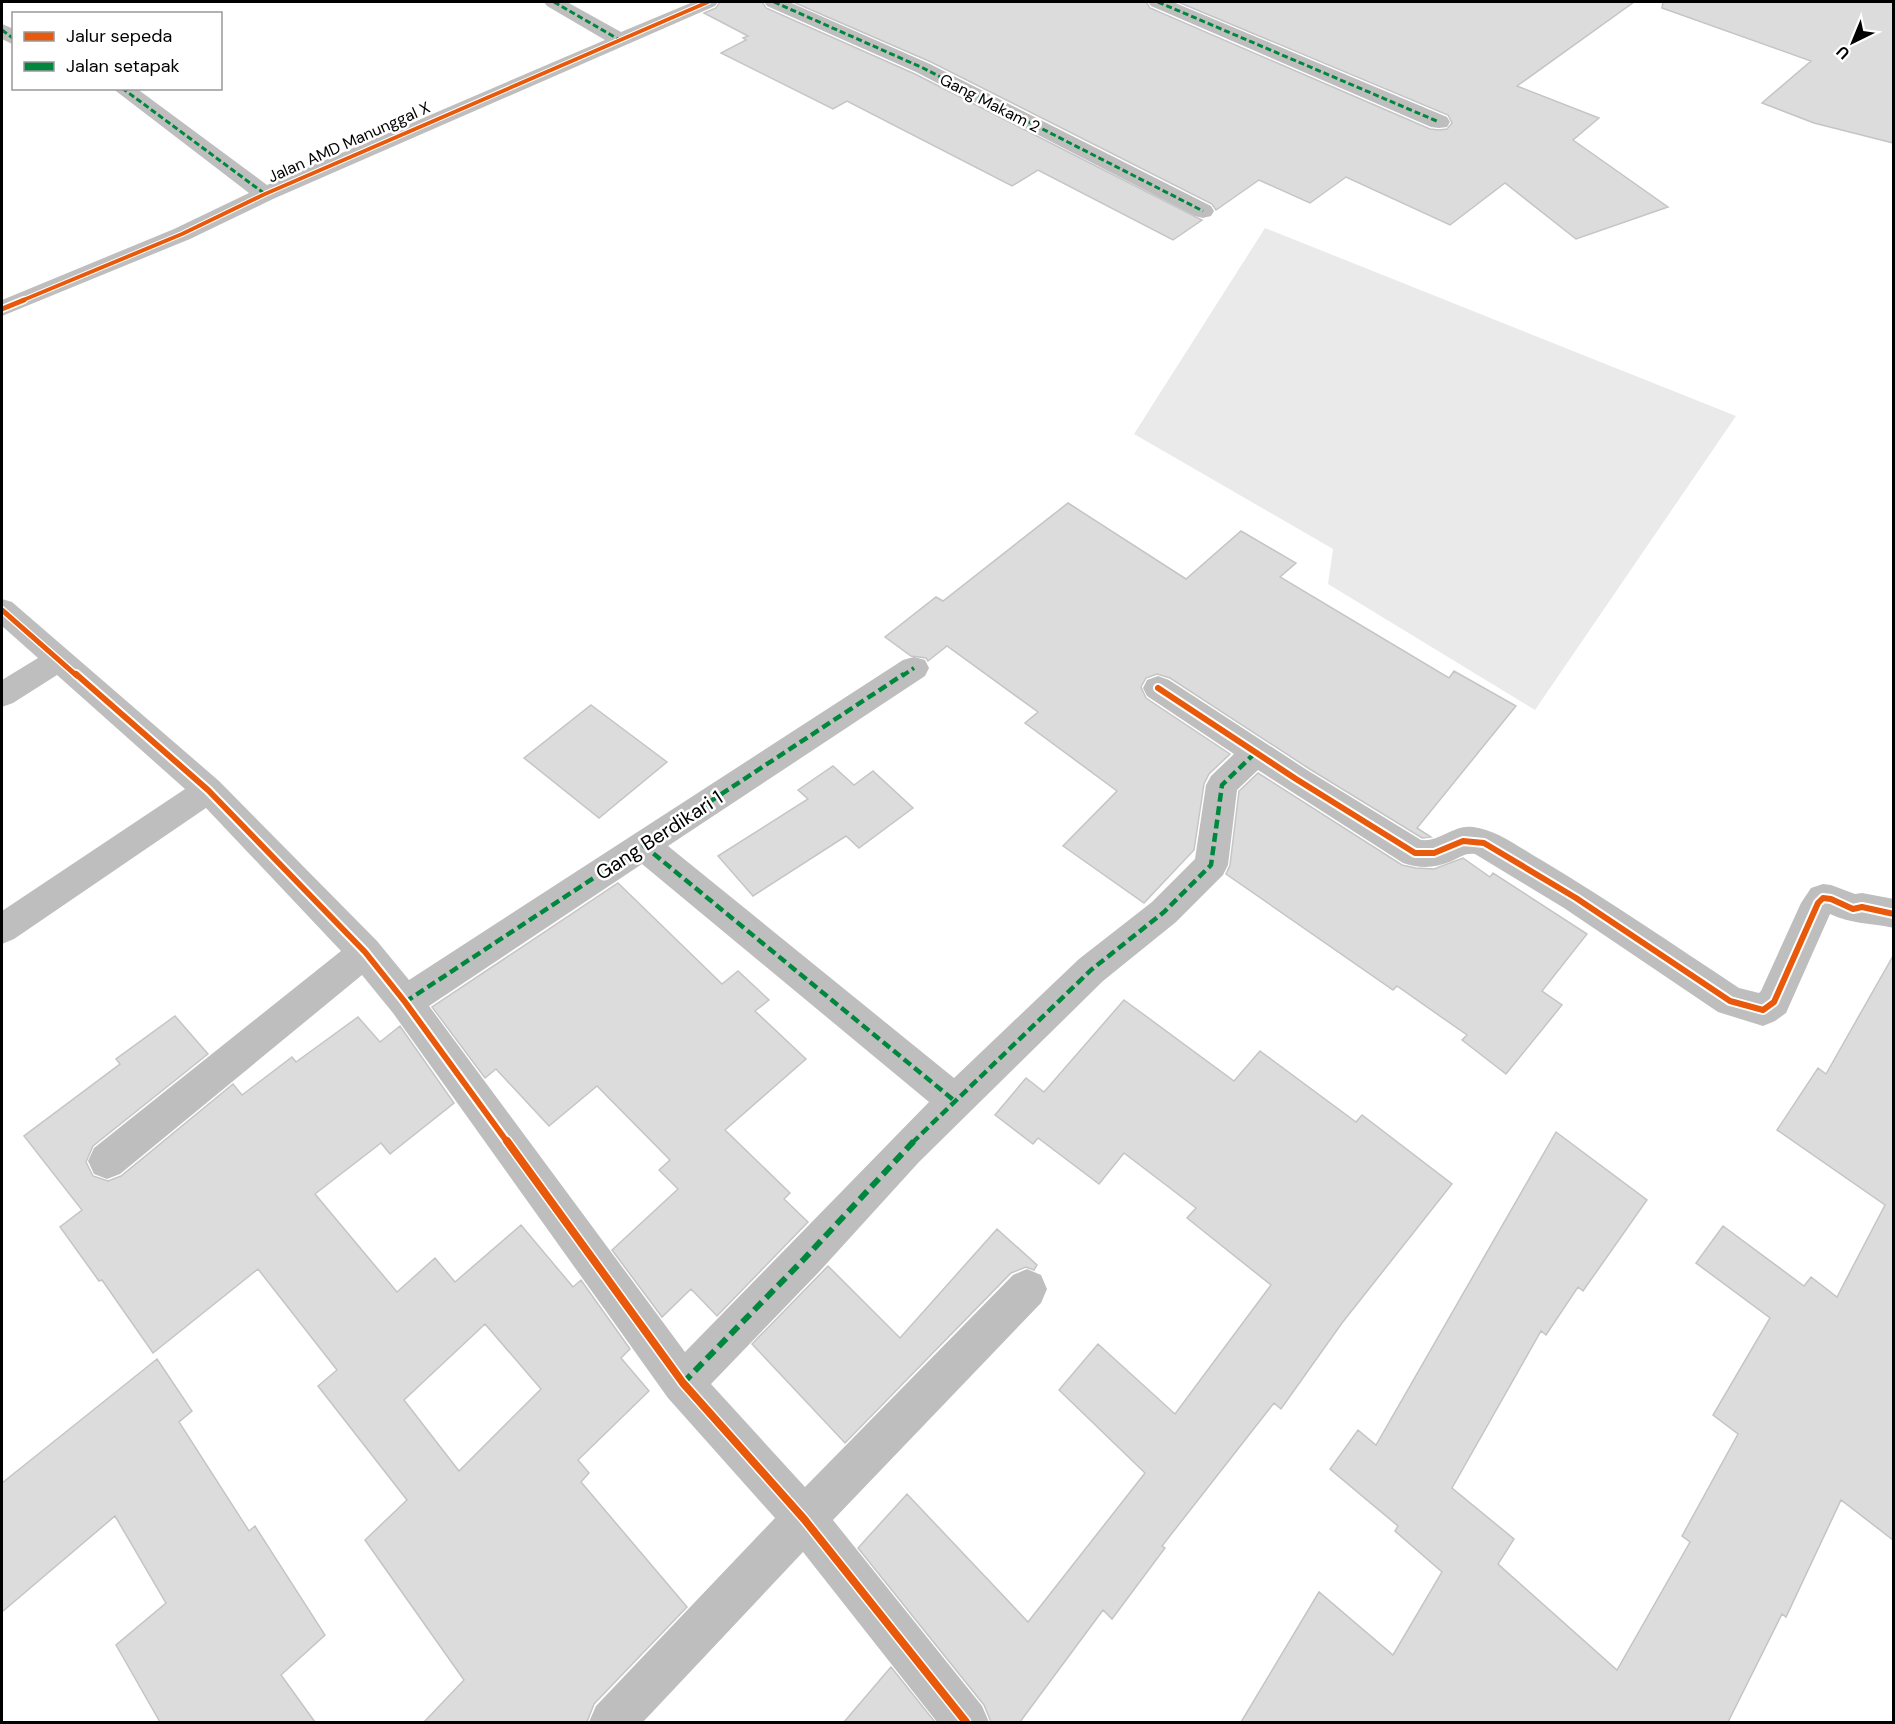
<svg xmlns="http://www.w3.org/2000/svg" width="1895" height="1724" viewBox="0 0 1895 1724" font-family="'DM Sans',sans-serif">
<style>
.green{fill:#eaeaea}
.building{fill:#dcdcdc;stroke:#c5c5c5;stroke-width:1.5;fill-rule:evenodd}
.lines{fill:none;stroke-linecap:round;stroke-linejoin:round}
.minor{fill:#bebebe;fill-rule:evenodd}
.quiet-far3{stroke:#00873e;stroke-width:3;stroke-dasharray:6 3;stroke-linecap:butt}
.quiet-far2{stroke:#00873e;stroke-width:4;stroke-dasharray:8 4;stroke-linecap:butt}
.quiet-far1{stroke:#00873e;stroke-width:4.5;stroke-dasharray:9 4.5;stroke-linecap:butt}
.quiet{stroke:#00873e;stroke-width:6;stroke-dasharray:11 6;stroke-linecap:butt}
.cycleway-far3-casing{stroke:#fff;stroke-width:6}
.cycleway-far2-casing{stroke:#fff;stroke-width:8}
.cycleway-far1-casing{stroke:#fff;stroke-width:10}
.cycleway-casing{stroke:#fff;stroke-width:11}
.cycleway-far3{stroke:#e8590c;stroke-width:4}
.cycleway-far2{stroke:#e8590c;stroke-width:5}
.cycleway-far1{stroke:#e8590c;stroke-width:6}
.cycleway{stroke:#e8590c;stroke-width:8}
.labels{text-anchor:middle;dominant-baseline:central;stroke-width:5;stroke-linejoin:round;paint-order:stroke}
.far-street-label{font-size:16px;fill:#000;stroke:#fff}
.street-label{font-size:20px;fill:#000;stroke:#fff}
</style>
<rect width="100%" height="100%" fill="#fff"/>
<path class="green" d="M 1265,228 L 1736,416 L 1535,710 L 1328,584 L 1333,549 L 1134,434 Z"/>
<path class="building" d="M 720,2 L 762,2 L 766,8 L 915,74 L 1202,220 L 1173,240 L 1038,170 L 1012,186 L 847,101 L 833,109 L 721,53 L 746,40 L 743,38 L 748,36 L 704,13 L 716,8 Z
M 793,2 L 1146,2 L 1150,8 L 1430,129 L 1439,130 L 1447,129 L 1452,123 L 1448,115 L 1178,2 L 1634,2 L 1517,86 L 1599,118 L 1573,140 L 1668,207 L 1576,239 L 1505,183 L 1450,225 L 1346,177 L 1310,203 L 1259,180 L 1216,210 L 1212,204 L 931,62 Z
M 1663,2 L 1893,2 L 1893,143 L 1814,123 L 1762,103 L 1811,61 L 1662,8 Z
M 1068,503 L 1186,579 L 1241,531 L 1296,563 L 1280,577 L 1449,678 L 1454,671 L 1516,706 L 1417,828 L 1431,837 L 1422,838 L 1308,768 L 1170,678 L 1157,674 L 1146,678 L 1141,687 L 1146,698 L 1230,754 L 1209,774 L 1204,784 L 1194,850 L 1144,903 L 1063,846 L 1117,791 L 1025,723 L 1038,712 L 947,646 L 928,661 L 926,658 L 911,656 L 885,637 L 936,597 L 943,601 Z
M 591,705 L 667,762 L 599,818 L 524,758 Z
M 833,766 L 854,785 L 873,771 L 913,808 L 859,848 L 846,836 L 753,896 L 718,856 L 808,799 L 798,790 Z
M 1258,773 L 1402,865 L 1416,868 L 1434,869 L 1463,858 L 1490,877 L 1493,873 L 1587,934 L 1542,991 L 1562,1005 L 1506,1074 L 1462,1040 L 1467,1035 L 1397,986 L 1393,990 L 1226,874 L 1230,865 L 1239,791 Z
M 618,883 L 722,984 L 738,971 L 769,1000 L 755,1011 L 806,1059 L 725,1130 L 790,1193 L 784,1199 L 808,1222 L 717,1316 L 691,1289 L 662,1317 L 612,1250 L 678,1189 L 659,1170 L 670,1160 L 597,1086 L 549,1126 L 496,1069 L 485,1078 L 432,1007 Z
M 1893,956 L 1893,1540 L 1841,1500 L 1786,1617 L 1782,1614 L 1728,1722 L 1241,1722 L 1319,1592 L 1393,1655 L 1442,1572 L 1395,1531 L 1398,1526 L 1330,1469 L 1358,1430 L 1376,1445 L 1556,1132 L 1647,1200 L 1583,1291 L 1578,1287 L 1546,1335 L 1541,1331 L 1452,1488 L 1514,1539 L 1498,1564 L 1617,1670 L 1690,1542 L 1682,1536 L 1738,1434 L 1713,1415 L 1770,1318 L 1696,1263 L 1723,1226 L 1804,1286 L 1811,1277 L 1837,1297 L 1885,1205 L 1777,1130 L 1818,1068 L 1826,1074 Z
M 1124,1000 L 1234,1081 L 1260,1051 L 1356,1122 L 1362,1115 L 1452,1184 L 1342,1323 L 1281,1409 L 1274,1403 L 1162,1546 L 1165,1548 L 1112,1619 L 1103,1610 L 1020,1722 L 991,1722 L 984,1705 L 858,1548 L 907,1494 L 1028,1622 L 1145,1473 L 1059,1390 L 1098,1344 L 1175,1414 L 1271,1285 L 1187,1218 L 1196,1208 L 1124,1153 L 1099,1184 L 1038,1138 L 1033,1144 L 995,1115 L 1026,1078 L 1044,1092 Z
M 175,1016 L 208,1054 L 93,1146 L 86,1162 L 93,1176 L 108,1181 L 121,1176 L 233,1084 L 242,1095 L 292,1057 L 296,1062 L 358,1017 L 380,1042 L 400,1026 L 454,1103 L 390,1154 L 381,1143 L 315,1194 L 397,1292 L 435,1258 L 455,1282 L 521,1225 L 573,1287 L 581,1280 L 630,1349 L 621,1358 L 649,1391 L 578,1460 L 589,1473 L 581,1482 L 687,1607 L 594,1704 L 587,1722 L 424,1722 L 464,1680 L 365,1540 L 407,1500 L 318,1386 L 337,1370 L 258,1269 L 153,1353 L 102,1280 L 99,1281 L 60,1227 L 82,1210 L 24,1136 L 120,1064 L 116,1059 ZM 485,1324 L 541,1389 L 459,1471 L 404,1400 Z
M 997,1229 L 1037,1265 L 1034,1270 L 1026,1267 L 1011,1273 L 845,1443 L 752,1344 L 828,1266 L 900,1338 Z
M 157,1359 L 192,1411 L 179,1422 L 249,1531 L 255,1526 L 325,1635 L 281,1675 L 315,1722 L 160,1722 L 116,1645 L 166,1603 L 115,1516 L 2,1612 L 2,1483 Z
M 891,1667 L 935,1722 L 844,1722 Z"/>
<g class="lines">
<path class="minor" d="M 544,2 L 567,2 L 621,32 L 693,2 L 718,2 L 715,6 L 273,199 L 190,239 L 2,316 L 2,300 L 174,229 L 249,193 L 112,88 L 136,88 L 267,185 L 605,40 L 547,6 Z
M 764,2 L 789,2 L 930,64 L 1211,206 L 1214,211 L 1211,216 L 1203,218 L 1195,216 L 916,72 L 767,6 Z
M 1148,2 L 1173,2 L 1447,117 L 1450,122 L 1447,127 L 1439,128 L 1431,127 L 1151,6 Z
M 2,24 L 14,29 L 14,45 L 2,39 Z
M 2,599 L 12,602 L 219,781 L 377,941 L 409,980 L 903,660 L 914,657 L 925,660 L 929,668 L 925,676 L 668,846 L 954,1078 L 1079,959 L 1152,902 L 1195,859 L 1206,785 L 1211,776 L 1234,754 L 1147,696 L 1143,688 L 1147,680 L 1158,676 L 1169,680 L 1307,770 L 1421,840 C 1440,842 1454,824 1473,827 C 1498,830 1521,849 1543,861 C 1610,901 1674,945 1739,988 L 1759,993 L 1761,991 L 1801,903 L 1811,888 L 1823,884 L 1831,885 L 1855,894 L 1862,893 L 1894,899 L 1894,928 C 1871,923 1851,924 1830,914 L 1786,1013 L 1775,1021 L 1763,1026 L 1718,1012 L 1564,908 L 1475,854 C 1465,853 1461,857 1452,861 C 1435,868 1421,869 1403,863 L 1258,770 L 1237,790 L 1228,865 L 1223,875 L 1176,922 L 1103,981 L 919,1162 L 818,1273 L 711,1384 L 805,1487 L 1013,1275 L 1027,1269 L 1041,1275 L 1047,1289 L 1041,1303 L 833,1520 L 982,1706 L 989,1722 L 937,1722 L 803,1552 L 643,1722 L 589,1722 L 596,1706 L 775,1518 L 668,1398 L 393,1013 L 362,975 L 120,1174 L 107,1179 L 94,1174 L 88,1161 L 94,1148 L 341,951 L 206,808 L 14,939 L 2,944 L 2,911 L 185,789 L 57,675 L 13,703 L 2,707 L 2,680 L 38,658 L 2,626 ZM 642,864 L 929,1102 L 685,1352 L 429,1006 Z"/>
<path class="quiet-far3" d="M 554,2 L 618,39
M 774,2 L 923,68 L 1203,211
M 1158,2 L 1439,122
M 2,30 L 14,39
M 122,88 L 265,194"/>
<path class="quiet-far2" d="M 902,676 L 914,668"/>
<path class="quiet-far1" d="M 643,845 L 956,1102
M 405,1002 L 904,674
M 912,1143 L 1091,970 L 1164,912 L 1211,865 L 1222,785 L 1256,752"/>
<path class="quiet" d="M 683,1383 L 804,1259 L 914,1141"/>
<defs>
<path id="cycleway-far3" d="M 21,301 L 182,234 L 265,194 L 708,2"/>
<path id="cycleway-far2" d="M 2,309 L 24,300
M 2,610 L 77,676"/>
<path id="cycleway-far1" d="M 76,674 L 208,790 L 365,952 L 405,1002 L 508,1143
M 1158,688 L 1296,779 L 1415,853 L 1434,853 L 1463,841 L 1484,843 L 1576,898 L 1730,1001 L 1763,1010 L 1774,1002 L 1818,903 L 1823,898 L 1831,899 L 1853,909 L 1862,907 L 1894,914"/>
<path id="cycleway" d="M 507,1141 L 683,1383 L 804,1519 L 966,1722"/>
</defs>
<use href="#cycleway-far3" class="cycleway-far3-casing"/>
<use href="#cycleway-far2" class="cycleway-far2-casing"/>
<use href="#cycleway-far1" class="cycleway-far1-casing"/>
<use href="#cycleway" class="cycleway-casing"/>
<use href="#cycleway-far3" class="cycleway-far3"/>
<use href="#cycleway-far2" class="cycleway-far2"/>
<use href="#cycleway-far1" class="cycleway-far1"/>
<use href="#cycleway" class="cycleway"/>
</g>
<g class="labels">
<g class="far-street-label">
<text transform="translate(990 103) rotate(27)">Gang Makam 2</text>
<text transform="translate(349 142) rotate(-24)">Jalan AMD Manunggal X</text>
</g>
<g class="street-label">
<text transform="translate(659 835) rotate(-33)">Gang Berdikari 1</text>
</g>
</g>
<rect width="1895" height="1724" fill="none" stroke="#000000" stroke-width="6"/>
<rect x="12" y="12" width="210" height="78" fill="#ffffff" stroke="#999999" stroke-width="1.5"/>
<rect x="24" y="32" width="30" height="9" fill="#e8590c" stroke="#999999" stroke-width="1.5"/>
<text x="66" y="42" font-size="18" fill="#000000">Jalur sepeda</text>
<rect x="24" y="62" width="30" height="9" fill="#00873e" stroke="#999999" stroke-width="1.5"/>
<text x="66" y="72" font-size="18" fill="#000000">Jalan setapak</text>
<g transform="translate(1853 42) rotate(223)" stroke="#ffffff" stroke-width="4.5" paint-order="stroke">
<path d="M0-4.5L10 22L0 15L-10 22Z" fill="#000000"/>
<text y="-9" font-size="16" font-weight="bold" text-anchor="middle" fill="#000000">U</text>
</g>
</svg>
